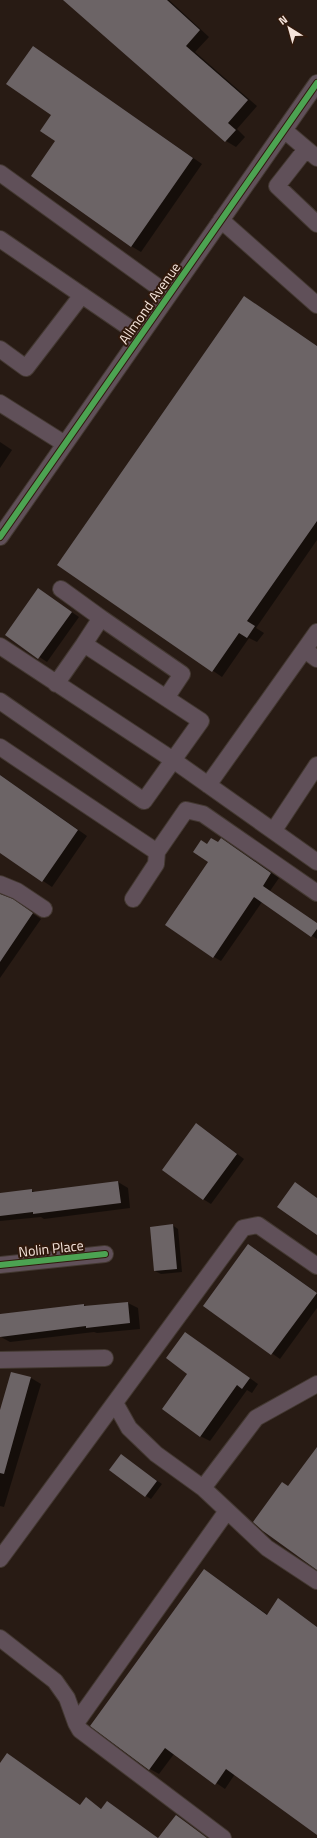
<svg xmlns="http://www.w3.org/2000/svg" width="317" height="1838" viewBox="0 0 317 1838" font-family="'Titillium Web',sans-serif">
<style>
.shadow{fill:#0007}
.building{fill:#6c6466}
.lines{fill:none;stroke-linecap:round;stroke-linejoin:round}
.minor-casing{stroke:#433831;stroke-width:18}
.minor{stroke:#605059;stroke-width:16}
.cycleway-casing{stroke:#30190c;stroke-width:8}
.cycleway{stroke:#4ca352;stroke-width:6}
.labels{text-anchor:middle;dominant-baseline:central;stroke-width:4;stroke-linejoin:round;paint-order:stroke}
.street-label{font-size:14px;fill:#f4e3da;stroke:#30190c}
</style>
<rect width="100%" height="100%" fill="#281b14"/>
<path class="shadow" d="M 65,0 L 169,0 L 209,37 L 195,52 L 257,106 L 237,129 L 245,137 L 236,147 L 226,141 Z
M 33,47 L 202,164 L 141,252 L 131,246 L 56,141 L 52,115 Z
M 245,297 L 317,346 L 317,540 L 256,628 L 264,633 L 257,642 L 249,638 L 222,677 L 59,565 Z
M 0,442 L 12,450 L 0,468 Z
M 38,589 L 79,617 L 47,662 L 6,635 Z
M 0,775 L 87,836 L 52,887 L 0,852 Z
M 218,843 L 229,844 L 279,878 L 270,891 L 317,924 L 317,939 L 262,902 L 221,961 L 214,957 L 208,845 Z
M 0,895 L 21,906 L 41,919 L 0,978 Z
M 204,1129 L 244,1159 L 211,1204 L 203,1199 Z
M 118,1182 L 128,1188 L 130,1208 L 44,1219 L 41,1217 L 0,1221 L 0,1194 L 31,1190 L 35,1192 Z
M 172,1225 L 178,1229 L 182,1272 L 161,1274 L 155,1271 Z
M 257,1250 L 317,1293 L 317,1308 L 280,1359 L 204,1306 Z
M 128,1303 L 138,1308 L 140,1329 L 97,1333 L 94,1332 L 10,1342 L 1,1337 L 0,1315 L 84,1305 L 88,1307 Z
M 186,1333 L 258,1384 L 252,1393 L 247,1390 L 210,1441 L 200,1436 L 188,1374 Z
M 12,1373 L 31,1378 L 41,1384 L 4,1507 L 0,1506 L 0,1412 Z
M 126,1459 L 162,1484 L 151,1499 L 146,1496 Z
M 205,1570 L 268,1615 L 279,1599 L 317,1627 L 317,1834 L 235,1774 L 225,1789 L 174,1754 L 159,1774 L 150,1769 Z
M 8,1754 L 81,1806 L 86,1799 L 101,1809 L 107,1802 L 158,1838 L 0,1838 L 0,1765 Z"/>
<path class="building" d="M 63,0 L 167,0 L 200,30 L 186,46 L 248,100 L 228,123 L 236,130 L 225,142 Z
M 33,46 L 193,158 L 131,247 L 31,176 L 55,141 L 40,131 L 51,115 L 6,84 Z
M 244,296 L 317,346 L 317,521 L 247,621 L 255,626 L 247,638 L 239,633 L 212,672 L 57,565 Z
M 38,588 L 72,612 L 38,659 L 5,635 Z
M 0,775 L 78,830 L 42,882 L 0,853 Z
M 211,838 L 218,842 L 221,838 L 271,873 L 263,886 L 317,923 L 317,929 L 311,937 L 254,897 L 213,958 L 165,925 L 208,862 L 193,852 L 201,840 L 207,844 Z
M 0,894 L 13,899 L 33,913 L 0,962 Z
M 196,1123 L 237,1154 L 203,1200 L 162,1170 Z
M 118,1181 L 121,1203 L 33,1214 L 33,1212 L 0,1216 L 0,1193 L 32,1189 L 32,1192 Z
M 295,1182 L 317,1198 L 317,1235 L 277,1207 Z
M 173,1224 L 177,1269 L 154,1271 L 150,1227 Z
M 248,1244 L 317,1293 L 271,1355 L 203,1306 Z
M 128,1302 L 130,1323 L 86,1328 L 86,1326 L 0,1337 L 0,1314 L 84,1304 L 84,1306 Z
M 185,1332 L 250,1378 L 242,1389 L 237,1385 L 200,1437 L 162,1409 L 187,1374 L 166,1358 Z
M 11,1372 L 31,1377 L 4,1474 L 0,1473 L 0,1410 Z
M 317,1447 L 317,1570 L 263,1531 L 253,1522 L 282,1482 L 288,1486 Z
M 121,1454 L 157,1481 L 145,1497 L 109,1470 Z
M 204,1569 L 267,1615 L 278,1598 L 317,1627 L 317,1835 L 226,1769 L 215,1785 L 165,1748 L 149,1770 L 90,1726 Z
M 7,1753 L 80,1805 L 86,1797 L 101,1809 L 107,1801 L 158,1838 L 0,1838 L 0,1763 Z
M 176,1815 L 199,1832 L 207,1838 L 158,1838 Z"/>
<g class="lines">
<defs>
<path id="minor" d="M 284,130 L 317,158
M 306,149 L 277,186 L 317,224
M 0,173 L 169,295
M 221,220 L 317,305
M 0,239 L 140,335
M 0,349 L 26,368 L 82,295
M 0,403 L 65,444
M 0,537 L 317,83
M 61,589 L 101,618 L 84,644
M 101,618 L 182,674 L 166,698
M 0,646 L 173,760 L 317,862
M 305,650 L 317,659
M 0,701 L 144,801 L 201,721 L 84,644 L 56,684
M 0,747 L 157,852 L 186,810 L 203,814 L 317,893
M 208,785 L 317,632
M 274,830 L 317,765
M 0,884 L 17,891 L 44,909
M 133,899 L 156,864 L 157,852
M 0,1265 L 105,1254
M 0,1360 L 105,1358
M 317,1384 L 256,1418 L 203,1488 L 267,1548 L 317,1581
M 115,1403 L 129,1428 L 156,1454 L 203,1488
M 0,1559 L 243,1228 L 258,1225 L 317,1266
M 0,1638 L 55,1681 L 67,1698 L 76,1723
M 223,1838 L 80,1730 L 76,1723 L 227,1511"/>
</defs>
<use href="#minor" class="minor-casing"/>
<use href="#minor" class="minor"/>
<defs>
<path id="cycleway" d="M 0,537 L 317,83
M 0,1265 L 105,1254"/>
</defs>
<use href="#cycleway" class="cycleway-casing"/>
<use href="#cycleway" class="cycleway"/>
</g>
<g class="labels">
<g class="street-label">
<text transform="translate(149 303) rotate(-55)">Allmond Avenue</text>
<text transform="translate(51 1248) rotate(-6)">Nolin Place</text>
</g>
</g>
<g transform="translate(289 28) rotate(323)" stroke="#30190c" stroke-width="3" paint-order="stroke">
<path d="M0-3L7 15L0 10L-7 15Z" fill="#f4e3da"/>
<text y="-6" font-size="11" font-weight="bold" text-anchor="middle" fill="#f4e3da">N</text>
</g>
</svg>
